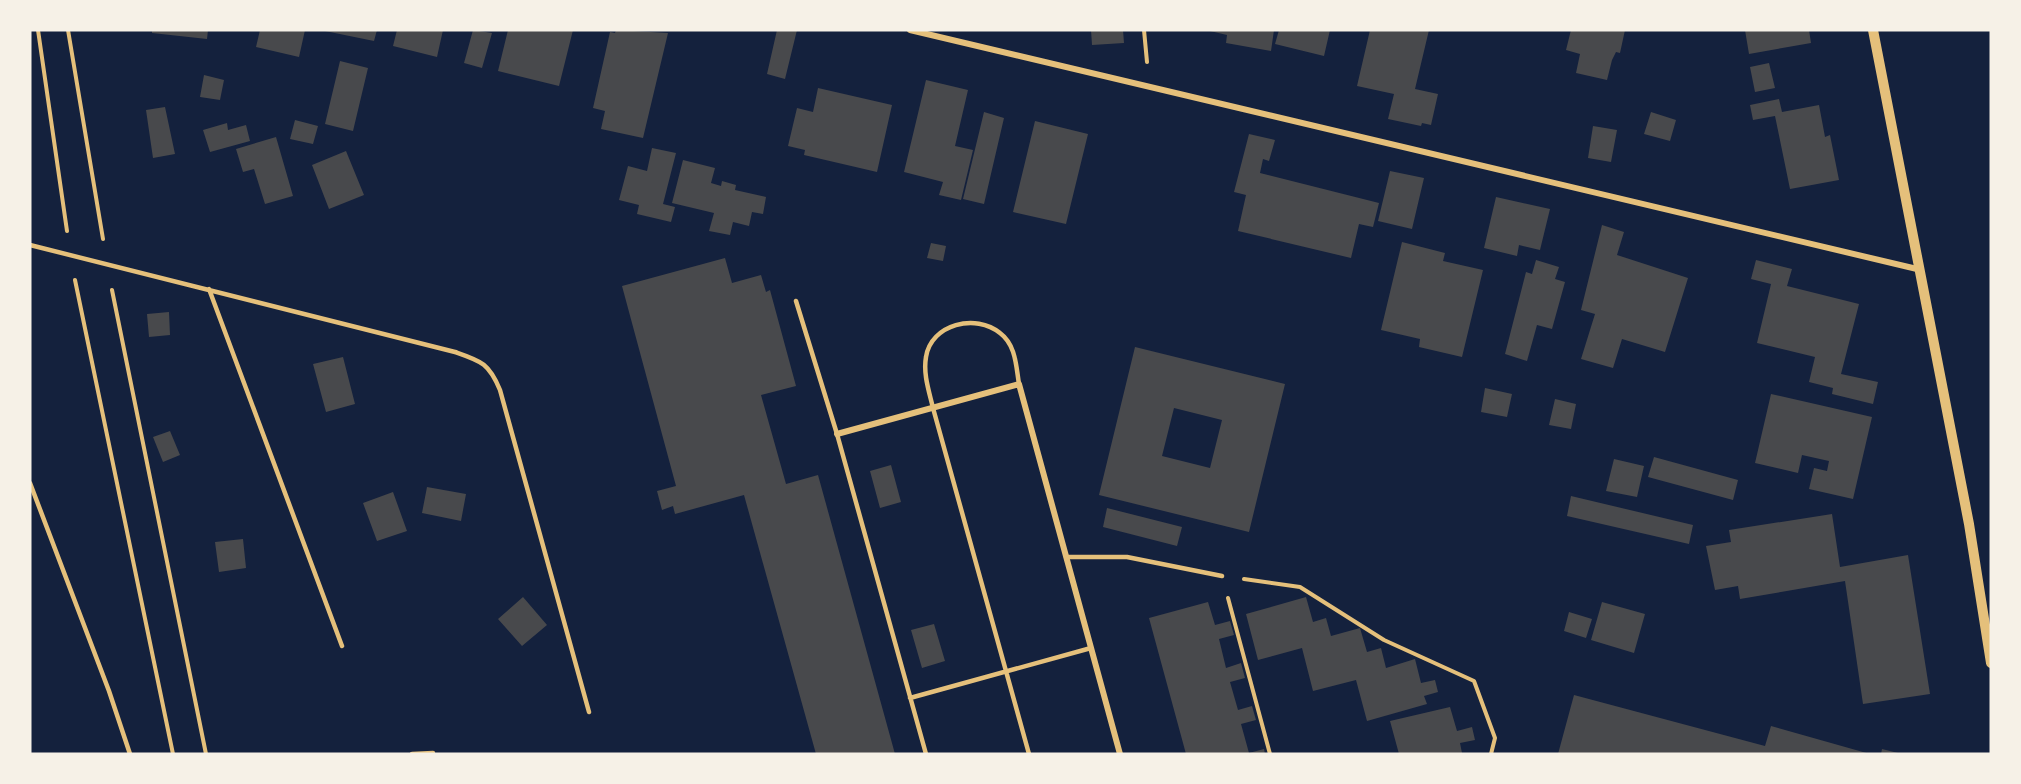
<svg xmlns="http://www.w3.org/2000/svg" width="2021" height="784" viewBox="0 0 2021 784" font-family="Poppins,sans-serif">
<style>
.building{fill:#48494c;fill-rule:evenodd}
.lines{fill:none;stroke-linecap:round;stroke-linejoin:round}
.path{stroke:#e5c07b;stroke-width:4}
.service{stroke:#e5c07b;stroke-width:4.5}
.minor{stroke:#e5c07b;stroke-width:6}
.tertiary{stroke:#e5c07b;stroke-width:10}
</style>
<rect width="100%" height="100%" fill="#14213d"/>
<path class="building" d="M 152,30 L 208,30 L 207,39 L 152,33 Z
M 260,30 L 305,30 L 299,57 L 256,47 Z
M 377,30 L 374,41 L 325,31 L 325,30 Z
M 397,30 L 443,30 L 437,57 L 393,46 Z
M 473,30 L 492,33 L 482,68 L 464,63 Z
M 508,30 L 573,30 L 559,86 L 498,71 Z
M 616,30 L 668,33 L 643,138 L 601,129 L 605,111 L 593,108 L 610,32 L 615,33 Z
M 777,30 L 797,30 L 785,79 L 767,74 Z
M 1091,30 L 1123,30 L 1124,43 L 1092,45 Z
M 1274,30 L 1271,51 L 1226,43 L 1227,35 L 1210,31 Z
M 1279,30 L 1330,30 L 1324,56 L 1275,44 Z
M 1370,30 L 1429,30 L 1415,89 L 1438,94 L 1431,125 L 1422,123 L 1421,126 L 1388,119 L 1394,94 L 1357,86 Z
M 1571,30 L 1625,30 L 1620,53 L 1616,52 L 1612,60 L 1607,80 L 1576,73 L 1580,54 L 1566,50 Z
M 1745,30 L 1809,30 L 1811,43 L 1749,54 Z
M 340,61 L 368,68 L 353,131 L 325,124 Z
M 1769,63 L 1775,88 L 1755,92 L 1750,67 Z
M 204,75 L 224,80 L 220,100 L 200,97 Z
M 926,80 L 968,90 L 955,146 L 973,150 L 961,200 L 939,195 L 943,182 L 904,172 Z
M 818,88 L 892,105 L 877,172 L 804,155 L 805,150 L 788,146 L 797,108 L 813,112 Z
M 1779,99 L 1782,112 L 1819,105 L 1825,137 L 1830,135 L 1839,180 L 1790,189 L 1775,116 L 1753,120 L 1750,105 Z
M 165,107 L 175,154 L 153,158 L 146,110 Z
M 984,112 L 1004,118 L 984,204 L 963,199 Z
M 1651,112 L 1676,120 L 1670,141 L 1644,134 Z
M 295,120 L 318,126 L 313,144 L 290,139 Z
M 1035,121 L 1088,134 L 1066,224 L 1013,212 Z
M 227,123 L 228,130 L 246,125 L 250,141 L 210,152 L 203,130 Z
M 1593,126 L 1617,130 L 1611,162 L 1588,158 Z
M 1249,134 L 1275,140 L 1269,161 L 1263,159 L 1260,173 L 1379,203 L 1373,227 L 1359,224 L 1351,258 L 1238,231 L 1246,195 L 1234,192 Z
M 276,137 L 293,196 L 265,204 L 254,169 L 243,172 L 236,149 Z
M 652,148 L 676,153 L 663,204 L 675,207 L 671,222 L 637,214 L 639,205 L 619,200 L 628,166 L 647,171 Z
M 346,151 L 364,195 L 329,209 L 312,165 Z
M 683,160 L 715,168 L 711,183 L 721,186 L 722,181 L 736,185 L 735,190 L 766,197 L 763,214 L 752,212 L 749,226 L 733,222 L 730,235 L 709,231 L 714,213 L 672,203 Z
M 1390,171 L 1424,178 L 1412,229 L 1378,221 Z
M 1496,197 L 1550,209 L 1540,250 L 1519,245 L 1517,256 L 1484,248 Z
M 1602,225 L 1624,232 L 1617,255 L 1688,278 L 1665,352 L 1622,339 L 1613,368 L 1581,359 L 1595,314 L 1581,310 Z
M 1402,242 L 1445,253 L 1443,261 L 1483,270 L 1462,357 L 1419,347 L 1420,339 L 1381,330 Z
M 931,243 L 946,246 L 943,261 L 927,258 Z
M 725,258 L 732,283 L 761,275 L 766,292 L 770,290 L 796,386 L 761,395 L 786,484 L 818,475 L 895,754 L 816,754 L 744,495 L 675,514 L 673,506 L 662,510 L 657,491 L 676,486 L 622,286 Z
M 1536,260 L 1559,267 L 1555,279 L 1565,282 L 1552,329 L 1537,325 L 1527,361 L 1505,354 L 1526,272 L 1532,274 Z
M 1756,260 L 1792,269 L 1787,286 L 1859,304 L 1841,374 L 1878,382 L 1873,404 L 1832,394 L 1833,388 L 1809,382 L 1815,357 L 1757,343 L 1771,284 L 1751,279 Z
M 169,312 L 170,335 L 149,337 L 147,314 Z
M 1135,347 L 1285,384 L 1249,532 L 1099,495 ZM 1174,408 L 1222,420 L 1210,468 L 1162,456 Z
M 343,357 L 355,404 L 326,412 L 313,364 Z
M 1485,388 L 1512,394 L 1507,417 L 1481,412 Z
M 1771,394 L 1872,417 L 1853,499 L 1809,489 L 1814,468 L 1827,471 L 1829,461 L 1802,455 L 1798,473 L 1755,463 Z
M 1555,399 L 1576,404 L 1571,429 L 1549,425 Z
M 170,431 L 180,455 L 163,462 L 153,437 Z
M 1654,457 L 1738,480 L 1733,500 L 1648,477 Z
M 1614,459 L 1644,466 L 1637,497 L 1606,491 Z
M 891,465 L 901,502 L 880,508 L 870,471 Z
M 427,487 L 466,494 L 461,521 L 422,513 Z
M 393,492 L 407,531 L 377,541 L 363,503 Z
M 1571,496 L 1693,525 L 1689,544 L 1567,516 Z
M 1107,508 L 1182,527 L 1177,546 L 1103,527 Z
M 1832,514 L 1840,567 L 1908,555 L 1930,694 L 1863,704 L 1845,581 L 1740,599 L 1738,586 L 1715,590 L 1706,546 L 1731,542 L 1729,530 Z
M 243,539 L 246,568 L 219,572 L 215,542 Z
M 523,597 L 547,625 L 522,646 L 498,619 Z
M 1306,597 L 1313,622 L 1326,618 L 1331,636 L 1360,628 L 1367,652 L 1381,648 L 1386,668 L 1415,659 L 1421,683 L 1435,680 L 1438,692 L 1424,696 L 1427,704 L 1367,721 L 1356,680 L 1313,691 L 1302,648 L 1258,660 L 1246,614 Z
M 1208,602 L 1215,625 L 1230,621 L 1234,635 L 1219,639 L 1226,668 L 1241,663 L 1245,678 L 1230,682 L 1238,710 L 1252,706 L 1256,720 L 1241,724 L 1249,753 L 1264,749 L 1265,754 L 1186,754 L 1149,618 Z
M 1602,602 L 1645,614 L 1634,653 L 1591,640 Z
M 1569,612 L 1592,619 L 1586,638 L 1564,631 Z
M 934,624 L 945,661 L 922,668 L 911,630 Z
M 1574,695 L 1765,746 L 1771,726 L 1870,754 L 1558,754 Z
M 1450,707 L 1457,731 L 1472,727 L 1475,740 L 1460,743 L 1462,753 L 1399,754 L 1390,721 Z
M 1882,749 L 1898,753 L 1898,754 L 1881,754 Z"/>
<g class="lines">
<path class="path" d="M 38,30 L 67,231
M 68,30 L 103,239
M 1144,30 L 1147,62
M 75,280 L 173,754
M 112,290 L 206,754
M 1244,579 L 1300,587 L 1384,640 L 1474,681 L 1495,738 L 1491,754
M 1228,598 L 1270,754"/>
<path class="service" d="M 30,245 L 455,352 C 481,361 489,363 500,390 L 589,712
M 209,289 L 342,646
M 796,301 L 837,434 L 926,754
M 1019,384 C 1016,366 1016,345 1000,333 C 976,313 931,324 926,357 C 923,374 929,391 933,408 L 1029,754
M 30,483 L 109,691 L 130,754
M 1066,557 L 1127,557 L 1222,576
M 910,698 L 1091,648
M 412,754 L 433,753"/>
<path class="minor" d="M 910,30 L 1917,269
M 837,434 L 1019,384 L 1120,754"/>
<path class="tertiary" d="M 1873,30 L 1969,524 L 1991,663"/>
</g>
<rect width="2021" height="784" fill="none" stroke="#f6f1e7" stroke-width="63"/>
</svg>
